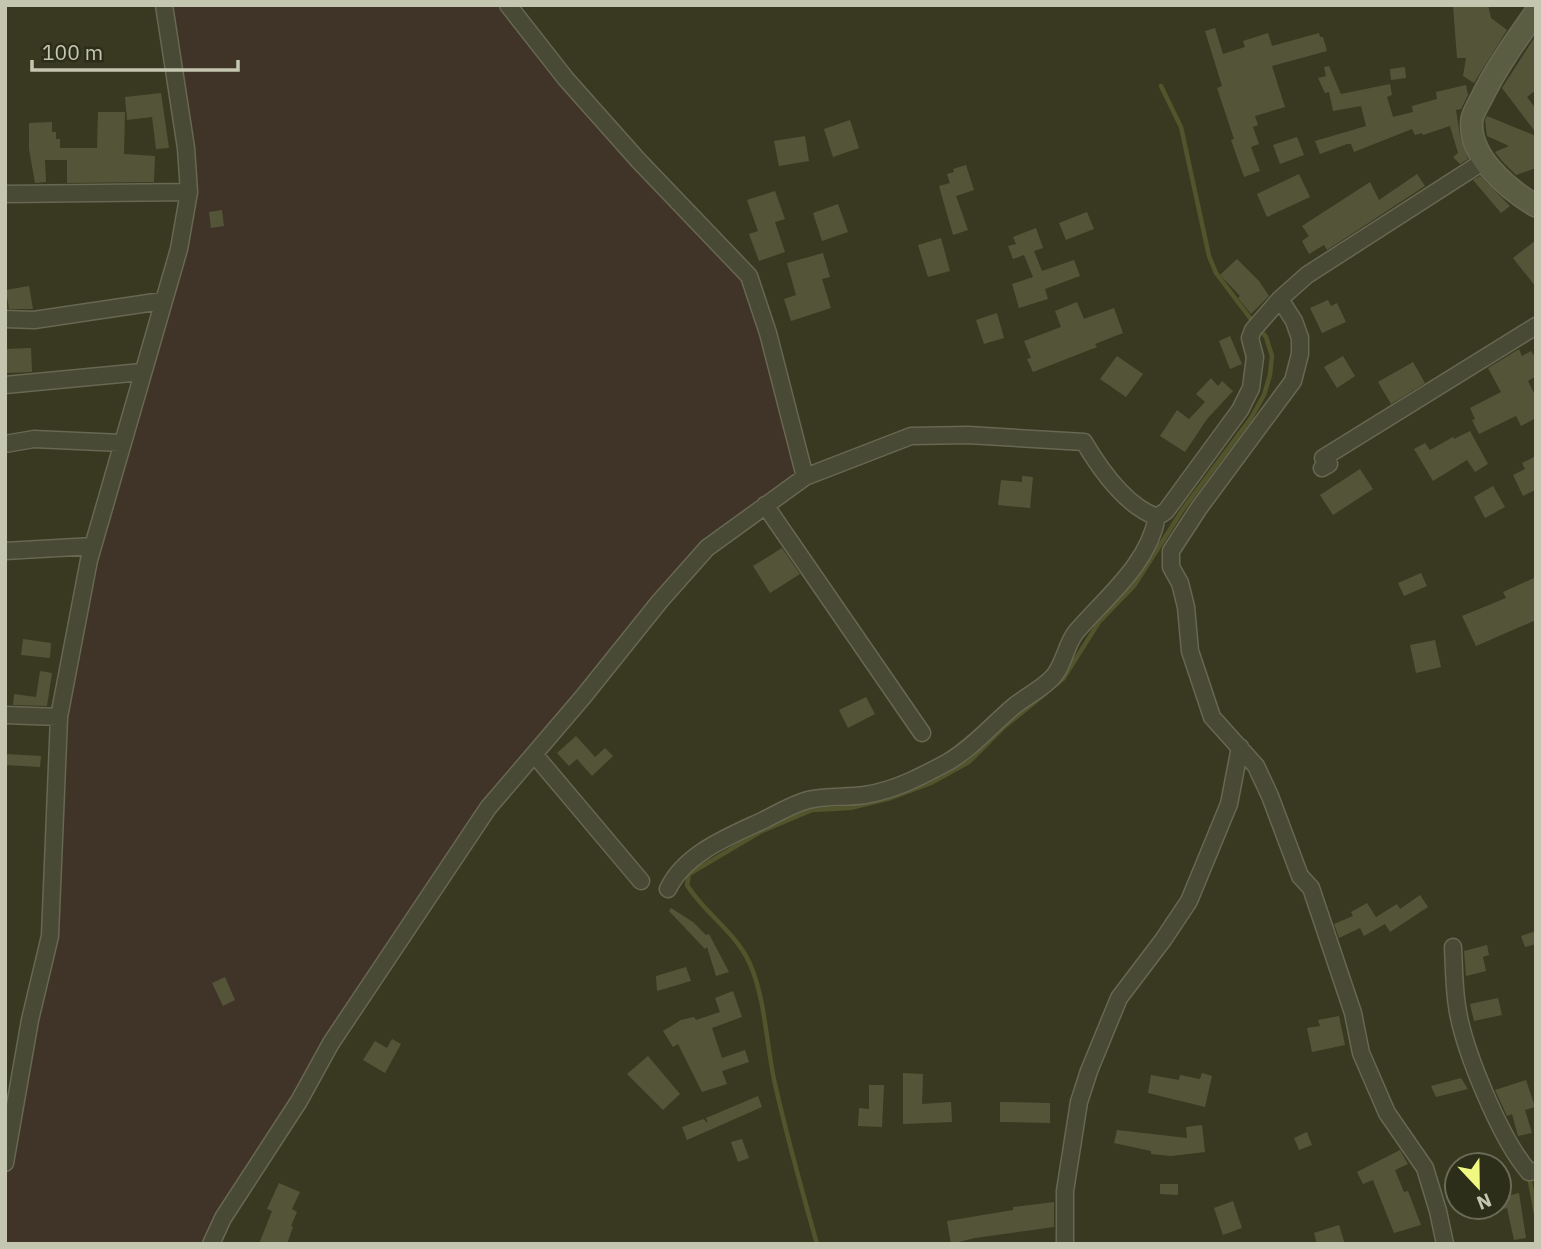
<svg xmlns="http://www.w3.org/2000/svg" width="1541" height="1249" viewBox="0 0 1541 1249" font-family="'IBM Plex Sans',sans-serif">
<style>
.green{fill:#403328}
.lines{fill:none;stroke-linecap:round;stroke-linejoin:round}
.stream{stroke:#52542b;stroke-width:4.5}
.building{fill:#545538}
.street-casing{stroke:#676752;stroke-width:19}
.secondary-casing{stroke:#676752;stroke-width:24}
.street{stroke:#494a35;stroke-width:16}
.secondary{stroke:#5b5d43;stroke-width:21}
</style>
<rect width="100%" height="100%" fill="#393921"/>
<path class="green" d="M 164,5 L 508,5 L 749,276 L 805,477 L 707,548 L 488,808 L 211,1244 L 5,1244 L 5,1163 L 50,936 L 71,657 L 189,192 Z"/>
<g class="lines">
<path class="stream" d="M 1161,86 L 1181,127 L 1209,256 L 1216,273 L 1253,322
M 1055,685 L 1063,679 L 1099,622 L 1134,586 L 1183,509 L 1251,418 L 1264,395 L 1270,375 L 1272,356 L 1266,337 L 1260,330
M 1529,1176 L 1536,1214
M 817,1244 C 802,1191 787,1137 775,1084 C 766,1045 766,1001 750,964 C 736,932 705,914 687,885 L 689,874 L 760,832 L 812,810 L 850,808 L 891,798 L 931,783 L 969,762 L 1004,727 L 1046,693"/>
</g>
<path class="building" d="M 1453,5 L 1488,5 L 1491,18 L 1507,30 L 1474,83 L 1463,76 L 1466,58 L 1457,58 Z
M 1215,28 L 1223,54 L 1245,47 L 1243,41 L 1268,33 L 1272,46 L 1319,33 L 1320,37 L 1323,37 L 1327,51 L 1272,66 L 1285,107 L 1255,116 L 1258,125 L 1253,127 L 1259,144 L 1251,147 L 1260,171 L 1244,177 L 1231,140 L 1234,139 L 1217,88 L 1222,86 L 1205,31 Z
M 1536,35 L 1536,90 L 1527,97 L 1536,109 L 1536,133 L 1502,88 Z
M 1329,66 L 1341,94 L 1390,84 L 1392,95 L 1387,97 L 1393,117 L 1413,112 L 1412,106 L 1437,99 L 1436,92 L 1466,85 L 1468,95 L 1461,109 L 1456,110 L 1460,136 L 1468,159 L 1460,164 L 1453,157 L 1458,153 L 1450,126 L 1423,135 L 1422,133 L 1415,135 L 1412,129 L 1354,152 L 1351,144 L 1347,144 L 1320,154 L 1315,141 L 1366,126 L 1361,106 L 1333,111 L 1329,92 L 1325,93 L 1318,78 L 1326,76 L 1324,67 Z
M 1405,67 L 1406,78 L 1391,80 L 1390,69 Z
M 161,93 L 169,148 L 156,149 L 152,117 L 127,120 L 125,97 Z
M 98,112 L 125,112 L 124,154 L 155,156 L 154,182 L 67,183 L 67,160 L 45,160 L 46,182 L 35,183 L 29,149 L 29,123 L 52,122 L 52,132 L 56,132 L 56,139 L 60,139 L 60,148 L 97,148 Z
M 1487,116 L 1536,136 L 1536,168 L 1516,175 L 1502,161 L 1495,152 L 1509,146 L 1487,136 L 1485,120 Z
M 850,120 L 859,148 L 833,157 L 824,129 Z
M 805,136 L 809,161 L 779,166 L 774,141 Z
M 1297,137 L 1304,155 L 1280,164 L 1273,145 Z
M 966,165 L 974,190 L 956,196 L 968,230 L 953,235 L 939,186 L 950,183 L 947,174 L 954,172 L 953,169 Z
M 1299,174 L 1310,197 L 1267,217 L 1257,194 Z
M 1417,174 L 1425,186 L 1327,250 L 1324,245 L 1309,254 L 1302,241 L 1309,236 L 1302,226 L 1370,182 L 1379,200 Z
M 1480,176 L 1510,206 L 1501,213 L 1473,180 Z
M 775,191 L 785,219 L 775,222 L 785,252 L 759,261 L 749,234 L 758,231 L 747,200 Z
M 838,204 L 848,232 L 822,241 L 813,213 Z
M 222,210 L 224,226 L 211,228 L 209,212 Z
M 1087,212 L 1094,229 L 1066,240 L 1059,223 Z
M 1036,228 L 1043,248 L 1034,251 L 1042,271 L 1074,260 L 1080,276 L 1045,289 L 1048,299 L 1019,308 L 1012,284 L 1033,277 L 1024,255 L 1013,259 L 1008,246 L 1016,244 L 1013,237 Z
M 941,238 L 950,271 L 928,277 L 918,245 Z
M 1536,240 L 1536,287 L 1513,258 Z
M 823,253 L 830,277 L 822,279 L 831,308 L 791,321 L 784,299 L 796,295 L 787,263 Z
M 1237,259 L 1259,281 L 1269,296 L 1251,314 L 1238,298 L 1240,296 L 1220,275 Z
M 29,286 L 33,309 L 9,309 L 6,290 Z
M 1328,300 L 1331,306 L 1337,303 L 1346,322 L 1322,333 L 1310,308 Z
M 1077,302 L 1084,319 L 1114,308 L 1123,333 L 1095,344 L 1097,347 L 1033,372 L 1027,359 L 1031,358 L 1024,341 L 1061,327 L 1055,311 Z
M 997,313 L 1004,338 L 984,344 L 976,320 Z
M 1230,336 L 1242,364 L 1230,369 L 1219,341 Z
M 31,348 L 32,372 L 5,373 L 5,349 Z
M 1519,349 L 1522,356 L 1531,351 L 1536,359 L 1536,376 L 1528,381 L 1536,397 L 1536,418 L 1521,426 L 1516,416 L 1479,434 L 1472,420 L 1475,419 L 1470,408 L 1501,392 L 1488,368 Z
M 1117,356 L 1143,374 L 1126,397 L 1100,379 Z
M 1343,356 L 1355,376 L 1337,388 L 1324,367 Z
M 1413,362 L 1425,383 L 1391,404 L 1378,382 Z
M 1211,378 L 1218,386 L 1222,381 L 1233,391 L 1207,419 L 1185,452 L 1160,436 L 1177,410 L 1189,419 L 1205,402 L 1196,394 Z
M 1470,431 L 1488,464 L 1475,472 L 1467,460 L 1433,481 L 1414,449 L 1425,443 L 1430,450 L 1453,437 L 1454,439 Z
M 1536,456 L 1536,492 L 1535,490 L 1523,496 L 1513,475 L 1525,469 L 1522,463 Z
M 1360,469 L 1373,489 L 1333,515 L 1320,495 Z
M 1022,476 L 1033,477 L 1030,508 L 998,505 L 1001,480 L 1022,482 Z
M 1493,486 L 1505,507 L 1485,518 L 1474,497 Z
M 782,548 L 800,574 L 770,593 L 753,566 Z
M 1421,573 L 1427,586 L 1404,596 L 1398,583 Z
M 1536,577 L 1536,620 L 1476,646 L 1462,616 L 1506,598 L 1503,592 Z
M 23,639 L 51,643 L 50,658 L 21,655 Z
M 1435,640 L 1441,667 L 1416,673 L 1410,645 Z
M 40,671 L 52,673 L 47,706 L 13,705 L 14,694 L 36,697 Z
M 866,697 L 875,714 L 848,728 L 839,710 Z
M 576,736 L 595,757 L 605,748 L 613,756 L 592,776 L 577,759 L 569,766 L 557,753 Z
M 5,754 L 41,756 L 40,767 L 5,765 Z
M 1420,895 L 1428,907 L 1390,932 L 1385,924 L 1364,936 L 1360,928 L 1339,938 L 1334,924 L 1353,916 L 1351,912 L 1367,903 L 1376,917 L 1397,904 L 1400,909 Z
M 671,908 L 693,922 L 706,935 L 709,934 L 729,972 L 716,976 L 707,947 L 705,949 L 669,911 Z
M 1536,931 L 1536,944 L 1525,947 L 1521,936 Z
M 1487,945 L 1489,955 L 1483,957 L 1486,971 L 1466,976 L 1464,951 Z
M 686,967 L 691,981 L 657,991 L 656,976 Z
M 225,977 L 235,1000 L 223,1006 L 212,983 Z
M 733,991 L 742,1017 L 712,1028 L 722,1058 L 745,1050 L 749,1062 L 722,1071 L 727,1084 L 702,1092 L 678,1044 L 673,1047 L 663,1031 L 681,1020 L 694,1017 L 696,1020 L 720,1012 L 715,998 Z
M 1498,998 L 1502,1015 L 1474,1021 L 1470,1004 Z
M 1339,1016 L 1345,1045 L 1312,1052 L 1307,1028 L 1320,1026 L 1318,1020 Z
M 392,1039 L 401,1044 L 385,1073 L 363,1060 L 375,1041 L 387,1048 Z
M 648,1056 L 680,1094 L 663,1110 L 627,1074 Z
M 903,1073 L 923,1074 L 922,1104 L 951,1102 L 952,1122 L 903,1124 Z
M 1202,1073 L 1212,1076 L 1205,1107 L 1148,1093 L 1151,1075 L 1179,1080 L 1180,1075 L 1200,1079 Z
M 1461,1078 L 1468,1089 L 1436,1097 L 1431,1086 Z
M 1526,1080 L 1535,1107 L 1525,1110 L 1532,1133 L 1518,1136 L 1512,1114 L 1507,1116 L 1495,1090 Z
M 869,1085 L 884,1085 L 882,1127 L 858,1126 L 859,1108 L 869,1109 Z
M 758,1096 L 762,1107 L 687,1140 L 682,1127 L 703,1119 L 708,1123 L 706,1118 Z
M 1000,1102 L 1050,1103 L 1050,1123 L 1000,1122 Z
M 1202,1125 L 1205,1152 L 1171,1156 L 1151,1154 L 1151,1151 L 1114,1143 L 1117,1130 L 1187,1138 L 1186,1127 Z
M 1307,1132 L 1312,1145 L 1299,1150 L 1294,1138 Z
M 742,1139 L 749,1158 L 738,1162 L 731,1142 Z
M 1400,1150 L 1408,1164 L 1395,1170 L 1404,1192 L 1408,1191 L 1421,1225 L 1394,1233 L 1373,1180 L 1363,1184 L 1357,1172 Z
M 279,1183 L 300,1192 L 292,1209 L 297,1212 L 291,1226 L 293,1227 L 287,1244 L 259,1244 L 272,1211 L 267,1209 Z
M 1160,1184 L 1178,1184 L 1178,1195 L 1160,1194 Z
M 1519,1193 L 1526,1238 L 1514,1240 L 1507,1208 L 1499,1210 L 1499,1198 Z
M 1233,1201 L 1242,1228 L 1223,1235 L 1214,1208 Z
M 1054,1202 L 1054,1227 L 975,1238 L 951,1244 L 947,1221 L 1013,1210 L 1013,1207 Z
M 1339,1225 L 1345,1244 L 1317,1244 L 1314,1233 Z"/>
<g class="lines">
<defs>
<path id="street" d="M 508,5 L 566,79 L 638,160 L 749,276 L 768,333 L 805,477
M 5,194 L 189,192
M 1280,299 L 1294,321 L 1300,338 L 1300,354 L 1293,381 L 1199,508 L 1171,551 L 1171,567 L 1180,583 L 1186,607 L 1190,651 L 1212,717 L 1256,766 L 1270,796 L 1300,876 L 1311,888 L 1353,1013 L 1361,1053 L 1387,1113 L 1425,1168 L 1438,1211 L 1445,1244
M 5,319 L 34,320 L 162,301
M 5,385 L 142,372
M 5,444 L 34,439 L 122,443
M 1322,468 L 1329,464 L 1323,458 L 1536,326
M 765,505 L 922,733
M 5,551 L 93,546
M 5,715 L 59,717
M 534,754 L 641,881
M 668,889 C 685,853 730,836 764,820 C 778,813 793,804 808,800 C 827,795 846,798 865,795 C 896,790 922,776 948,762 C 972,748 992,725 1013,707 C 1025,697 1040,690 1051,679 C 1064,667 1065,646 1076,632 C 1106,597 1148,565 1157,517
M 1453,947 C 1454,966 1454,987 1457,1006 C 1463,1049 1501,1140 1529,1172 L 1536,1171
M 5,1163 L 30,1020 L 50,936 L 59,717 L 89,560 L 179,249 L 189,192 L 186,148 L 164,5
M 211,1244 L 223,1218 L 299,1101 L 331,1043 L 488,808 L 583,697 L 660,601 L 707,548 L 805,477 L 911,436 L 968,435 L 1084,442 C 1100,469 1126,506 1157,517 L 1166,511 L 1240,410 L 1251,388 L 1255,357 L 1250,338 L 1253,330 L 1280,299 L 1307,275 L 1484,161
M 1065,1244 L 1065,1191 L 1079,1102 L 1089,1071 L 1119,998 L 1163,940 L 1189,901 L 1229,804 L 1240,747"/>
<path id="secondary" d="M 1536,12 C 1516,40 1496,68 1481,99 C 1478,105 1473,113 1472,119 C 1467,156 1508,189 1536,206"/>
</defs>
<use href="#street" class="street-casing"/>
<use href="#secondary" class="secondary-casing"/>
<use href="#street" class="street"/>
<use href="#secondary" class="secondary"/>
</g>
<rect width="1541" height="1249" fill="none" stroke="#c4c6af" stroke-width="14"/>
<g transform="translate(1478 1186) rotate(158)"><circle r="33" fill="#2d2e1a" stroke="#696b56" stroke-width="2"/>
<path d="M0-5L12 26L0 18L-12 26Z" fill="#f0f882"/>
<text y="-10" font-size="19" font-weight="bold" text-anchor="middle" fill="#c4c6af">N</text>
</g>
<path d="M32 60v10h206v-10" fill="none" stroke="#c4c6af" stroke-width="3.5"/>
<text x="42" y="60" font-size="21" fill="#c4c6af" stroke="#2d2e1a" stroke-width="5" paint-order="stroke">100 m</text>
</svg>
